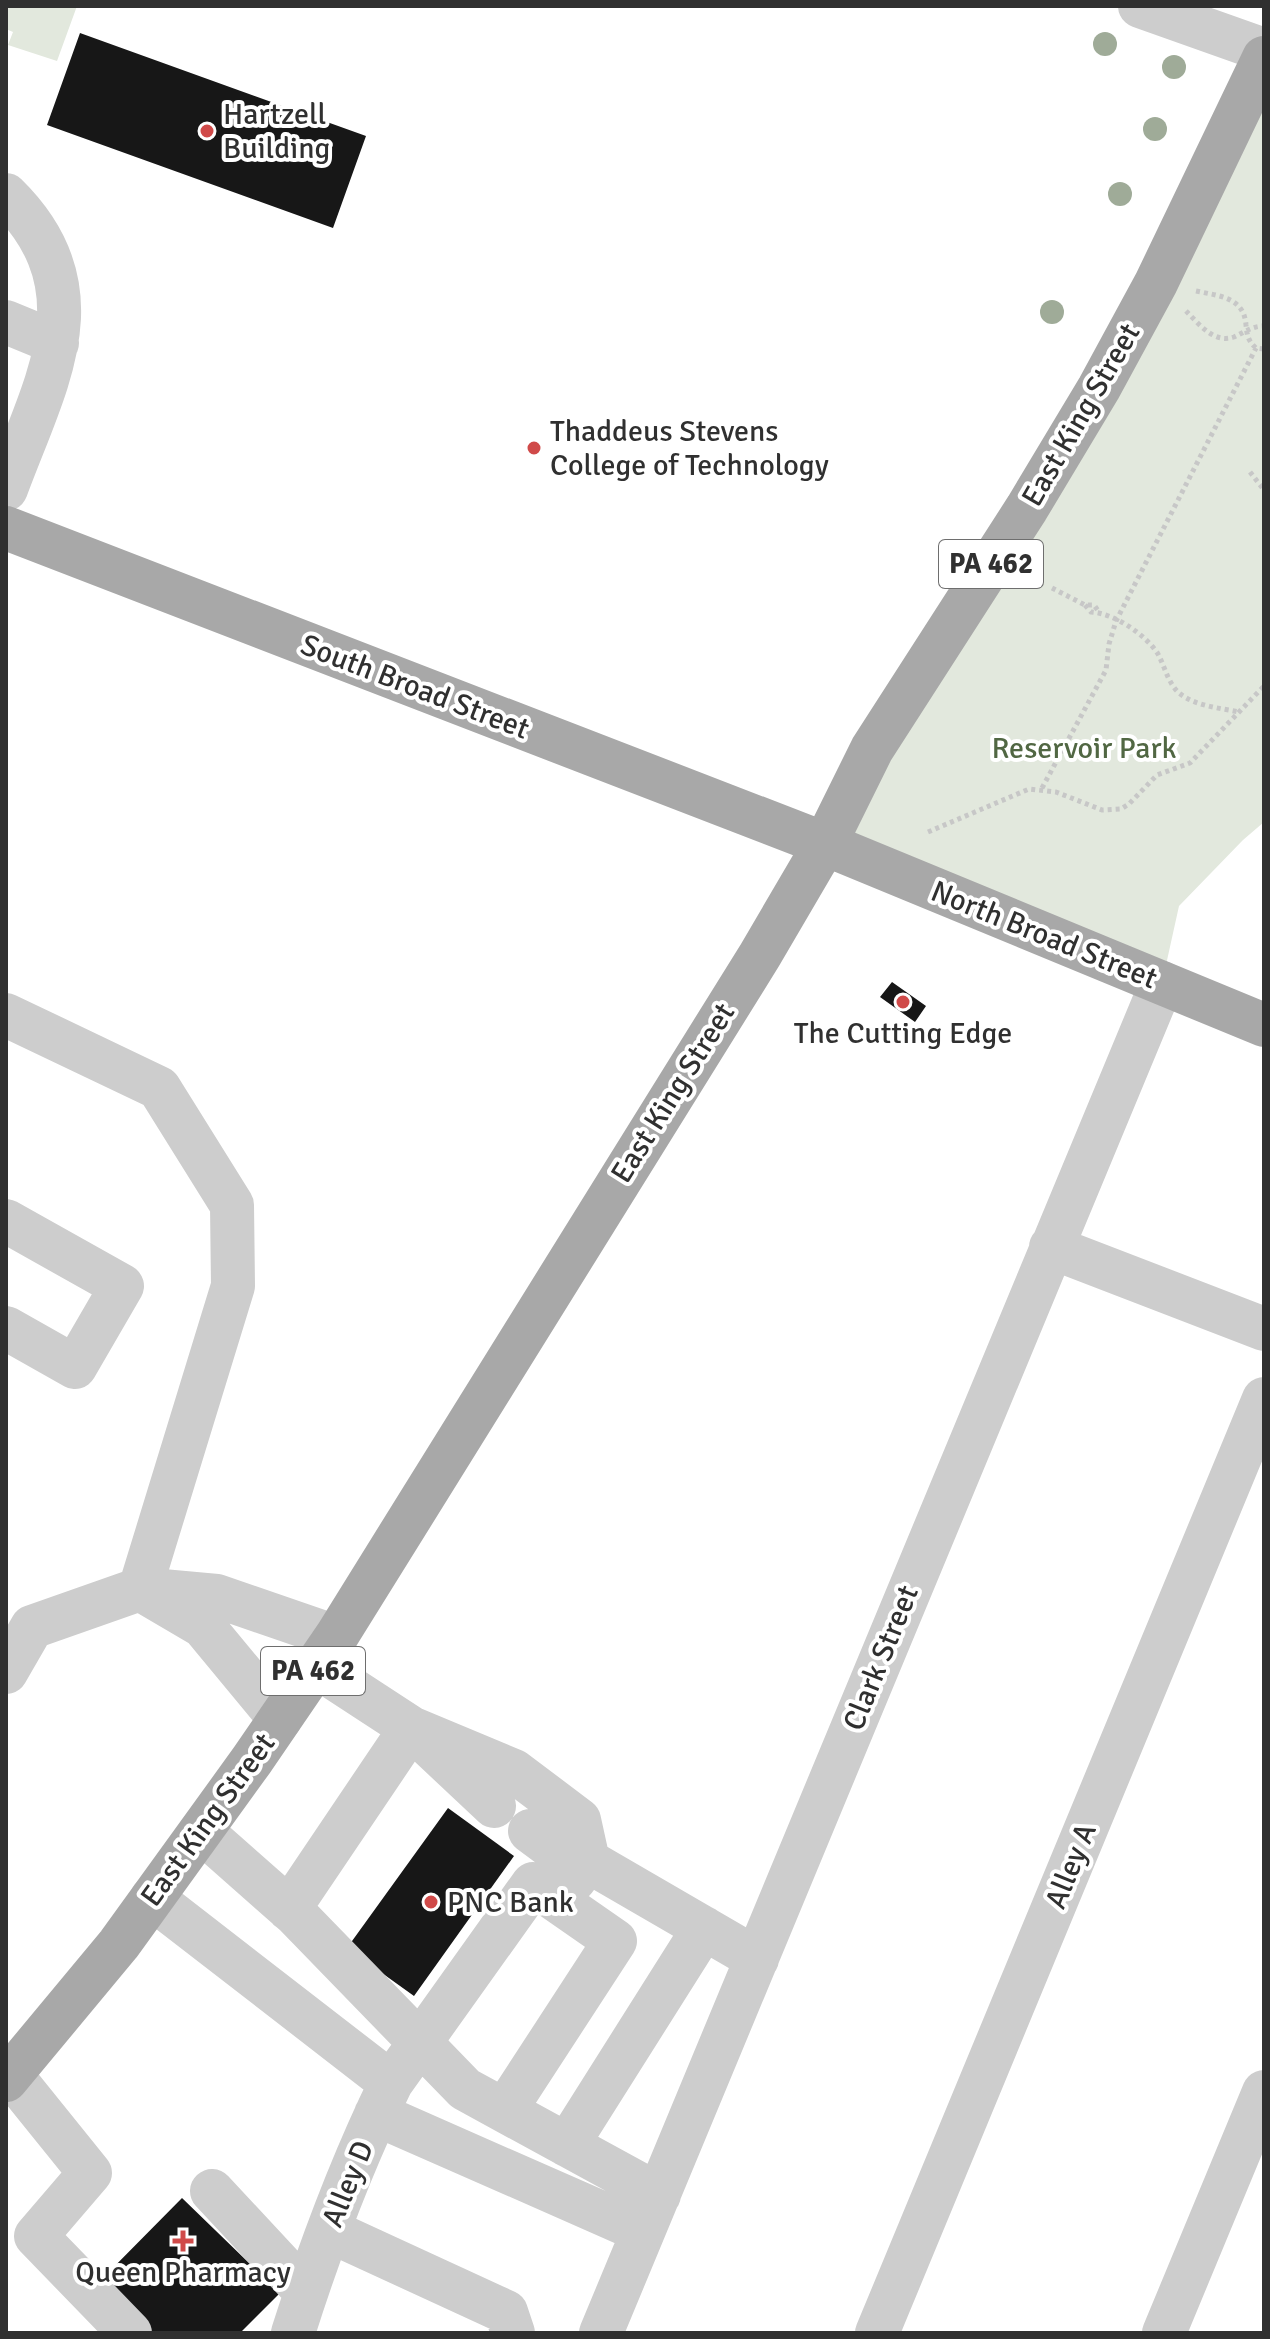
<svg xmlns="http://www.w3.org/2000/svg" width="1270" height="2339" viewBox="0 0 1270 2339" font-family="Signika,sans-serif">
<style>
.green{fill:#e2e8dd}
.building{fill:#171717}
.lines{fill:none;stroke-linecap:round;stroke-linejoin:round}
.path{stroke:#c7c7c7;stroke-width:5;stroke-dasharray:4 4;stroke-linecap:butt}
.minor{stroke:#cdcdcd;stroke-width:44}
.major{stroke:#a8a8a8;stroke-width:44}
.tree{fill:#9fab98}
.poi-dot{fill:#d04a49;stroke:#fff;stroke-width:3}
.labels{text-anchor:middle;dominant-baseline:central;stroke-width:8;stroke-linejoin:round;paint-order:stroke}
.shield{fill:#fff;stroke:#6e6e6e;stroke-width:2}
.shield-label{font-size:28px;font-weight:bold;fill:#303030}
.poi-label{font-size:30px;fill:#303030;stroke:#fff;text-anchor:start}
.street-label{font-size:30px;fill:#303030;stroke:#fff}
.park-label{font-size:30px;fill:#516743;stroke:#fff}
</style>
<rect width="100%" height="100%" fill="#fff"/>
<path class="green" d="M 6,6 L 77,6 L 57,61 L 8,45 L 13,32 L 6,29 Z
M 1264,58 L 1264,822 L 1243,840 L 1179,906 L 1162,983 L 825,844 Z"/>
<path class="building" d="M 80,33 L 366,136 L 333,228 L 47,125 Z
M 892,982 L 926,1006 L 915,1022 L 880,997 Z
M 448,1808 L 514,1856 L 414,1996 L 347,1948 Z
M 182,2198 L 280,2293 L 240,2333 L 148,2333 L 98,2283 Z"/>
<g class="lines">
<path class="path" d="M 1196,291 C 1219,296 1244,297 1246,325 C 1247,335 1248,341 1256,348 L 1264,349
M 1186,311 C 1199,324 1214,344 1234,337 C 1245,332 1252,326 1264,326
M 1250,472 L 1264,490
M 1052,588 L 1085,605 L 1094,605 L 1099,612
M 1085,605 L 1091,612 C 1114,613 1146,635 1158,654 C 1165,667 1168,683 1179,693 C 1195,706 1220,708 1239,712
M 1042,788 L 1106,670 L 1109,644 L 1116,621 L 1256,348
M 928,832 L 1029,789 L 1056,792 L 1102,810 L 1121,809 L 1129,804 L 1157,775 L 1190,763 L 1264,686"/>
<path class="minor" d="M 1140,6 L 1264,50
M 6,195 C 103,290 45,383 6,489
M 6,322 L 57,343
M 6,1015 L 159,1088 L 232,1205 L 233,1286 L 140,1589 L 32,1627 L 6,1672
M 6,1221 L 122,1286 L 75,1367 L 6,1328
M 1051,1247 L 1264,1329
M 316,1666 L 411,1728 L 514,1771 L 579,1820 L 588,1861 L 757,1959
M 280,1719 L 203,1626 L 140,1589 L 217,1596 L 336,1637
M 201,1831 L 295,1914 L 465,2089 L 659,2195
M 530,1831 L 561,1854 L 588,1861 L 574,1880
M 152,1898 L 391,2083
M 289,1909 L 411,1728 L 494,1806
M 11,2075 L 90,2173 L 36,2236 L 130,2333
M 376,2114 L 642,2231
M 567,2145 L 704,1928
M 212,2191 L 306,2292
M 330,2231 L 506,2312 L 513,2333
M 293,2333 C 320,2248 352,2163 391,2083 L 533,1884 L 615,1941 L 505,2110
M 601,2333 L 1162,983
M 877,2333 L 1264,1399
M 1164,2333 L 1264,2092"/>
<path class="major" d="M 6,528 L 825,844 L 1264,1025
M 6,2080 L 119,1944 L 252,1760 L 336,1637 L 760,955 L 825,844 L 872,749 L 1027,508 L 1099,388 L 1156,283 L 1264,58"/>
</g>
<g class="tree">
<circle cx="1105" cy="44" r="12"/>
<circle cx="1174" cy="67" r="12"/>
<circle cx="1155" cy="129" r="12"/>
<circle cx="1120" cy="194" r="12"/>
<circle cx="1052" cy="312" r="12"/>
</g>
<g class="poi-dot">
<circle cx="207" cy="131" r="8"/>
<circle cx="534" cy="448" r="8"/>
<circle cx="903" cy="1002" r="8"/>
<circle cx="431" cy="1902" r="8"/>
<path d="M179 2229h8v8h8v8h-8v8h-8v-8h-8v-8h8z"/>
</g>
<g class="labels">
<g class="shield">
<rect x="939" y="540" width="104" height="48" rx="6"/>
<rect x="261" y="1647" width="104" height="48" rx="6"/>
</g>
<g class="shield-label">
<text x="991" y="564">PA 462</text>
<text x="313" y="1671">PA 462</text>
</g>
<g class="poi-label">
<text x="223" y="114">Hartzell<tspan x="223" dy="34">Building</tspan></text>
<text x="550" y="431">Thaddeus Stevens<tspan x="550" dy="34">College of Technology</tspan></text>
<text x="903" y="1033" text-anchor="middle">The Cutting Edge</text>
<text x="447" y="1902">PNC Bank</text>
<text x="183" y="2272" text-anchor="middle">Queen Pharmacy</text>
</g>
<g class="street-label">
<text transform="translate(1081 415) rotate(-60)">East King Street</text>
<text transform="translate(415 687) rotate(21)">South Broad Street</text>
<text transform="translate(1044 935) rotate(22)">North Broad Street</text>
<text transform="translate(673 1093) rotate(-58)">East King Street</text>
<text transform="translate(881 1658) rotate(-68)">Clark Street</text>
<text transform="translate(208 1820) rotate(-54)">East King Street</text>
<text transform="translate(1071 1866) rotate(-68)">Alley A</text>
<text transform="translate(348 2184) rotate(-68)">Alley D</text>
</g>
<g class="park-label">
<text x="1084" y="748">Reservoir Park</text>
</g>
</g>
<rect width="1270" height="2339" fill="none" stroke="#303030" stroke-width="16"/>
</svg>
